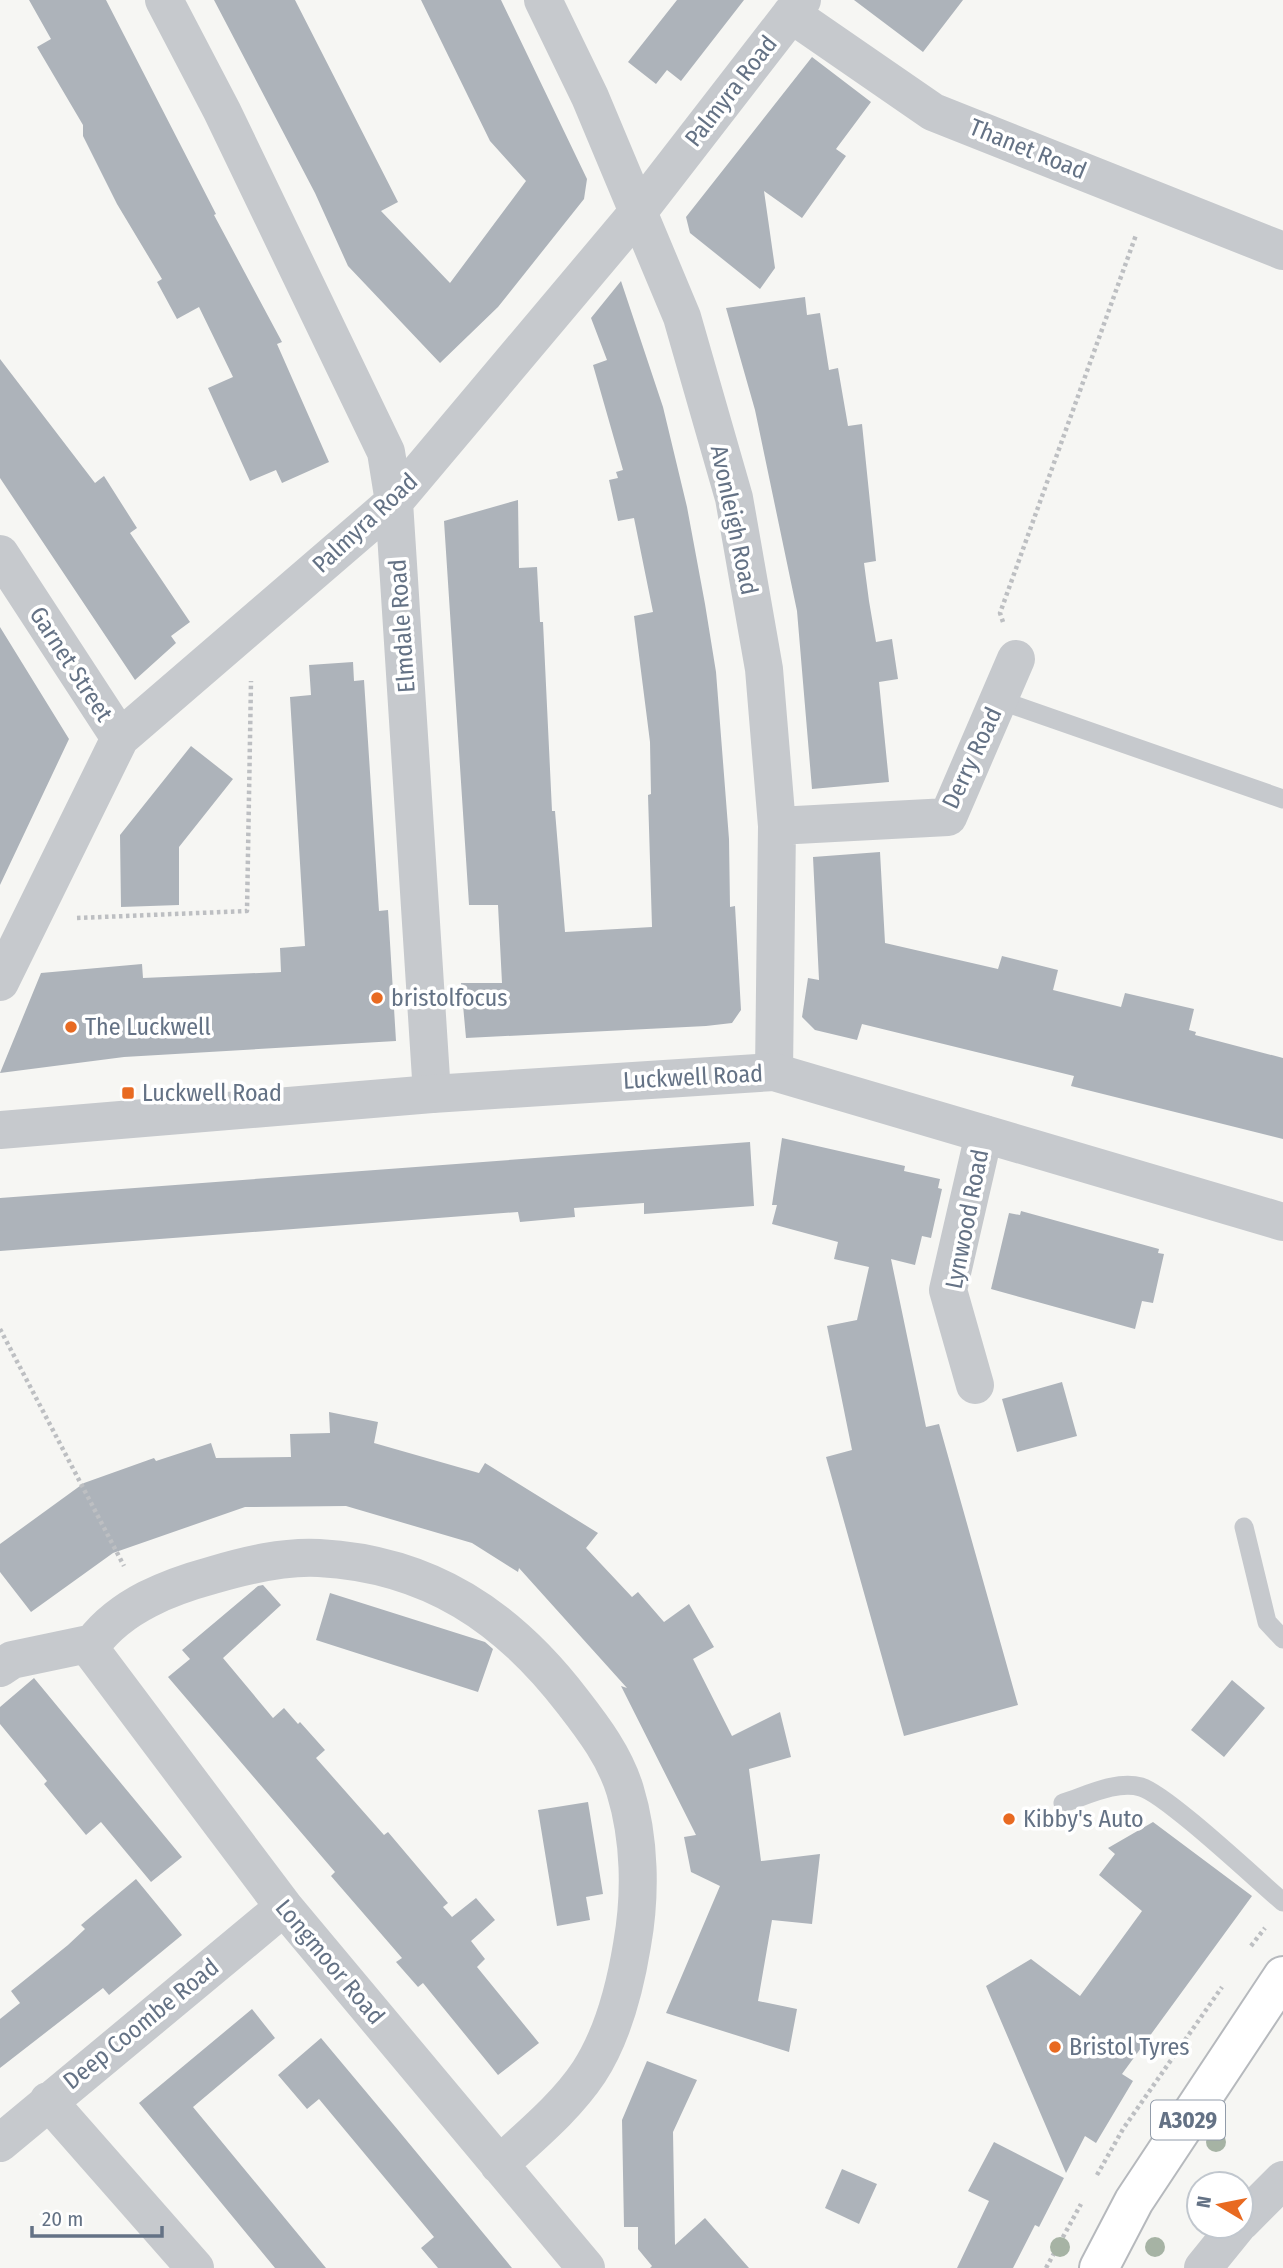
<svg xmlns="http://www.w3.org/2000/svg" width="1283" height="2268" viewBox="0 0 1283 2268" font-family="'Fira Sans Condensed',sans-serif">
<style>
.building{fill:#adb3ba}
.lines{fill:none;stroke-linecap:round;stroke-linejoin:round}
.trunk-casing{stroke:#b6b9bd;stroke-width:42}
.path{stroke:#bdbfc2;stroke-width:4.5;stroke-dasharray:3.5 3.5;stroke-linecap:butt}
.service{stroke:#c6c9cd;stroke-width:19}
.minor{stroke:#c6c9cd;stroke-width:38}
.tertiary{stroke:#c6c9cd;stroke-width:38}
.trunk{stroke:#fff;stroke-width:38}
.tree{fill:#a6b3a4}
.poi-dot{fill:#e86a21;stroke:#fff;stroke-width:2.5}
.labels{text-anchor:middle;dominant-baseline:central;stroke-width:7;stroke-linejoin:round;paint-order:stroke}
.shield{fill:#fff;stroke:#929caa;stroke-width:2}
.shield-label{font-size:23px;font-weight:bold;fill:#647285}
.street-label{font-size:24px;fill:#647285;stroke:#fff}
.poi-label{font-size:24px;fill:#647285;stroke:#fff;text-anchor:start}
</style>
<rect width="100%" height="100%" fill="#f6f6f3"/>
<path class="building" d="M 29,0 L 106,0 L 216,214 L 214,215 L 282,342 L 277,344 L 329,462 L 282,483 L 276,470 L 250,481 L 208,388 L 233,377 L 199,307 L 177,319 L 157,282 L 162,279 L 117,204 L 83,136 L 83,125 L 37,47 L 51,39 Z
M 214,0 L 295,0 L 398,202 L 381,211 L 450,283 L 526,181 L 490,141 L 421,0 L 501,0 L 587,179 L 584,199 L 498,307 L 440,363 L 348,266 L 315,193 Z
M 677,0 L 744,0 L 681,81 L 667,70 L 656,84 L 628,62 Z
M 854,0 L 963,0 L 923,52 Z
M 812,57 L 871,102 L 836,149 L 846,156 L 802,218 L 764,191 L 775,268 L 760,289 L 690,233 L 686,217 Z
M 621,281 L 663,407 L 687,507 L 705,604 L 716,672 L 729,839 L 730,907 L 735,906 L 741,1010 L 732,1023 L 706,1026 L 466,1038 L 461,983 L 502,983 L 498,905 L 469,905 L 444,521 L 518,500 L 519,568 L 537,567 L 540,622 L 543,622 L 552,811 L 555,811 L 565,932 L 652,927 L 648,795 L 651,794 L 650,742 L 634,616 L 653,612 L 634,518 L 618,521 L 609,480 L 618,478 L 616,472 L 623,470 L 593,365 L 607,360 L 591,318 Z
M 805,297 L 807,315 L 820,313 L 829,370 L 838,368 L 848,426 L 862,424 L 876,561 L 864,563 L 869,601 L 876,642 L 892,639 L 898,679 L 879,682 L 889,782 L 812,789 L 797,611 L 755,410 L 726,308 Z
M 0,359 L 95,483 L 104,476 L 137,528 L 130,533 L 190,622 L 171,636 L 176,643 L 135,680 L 0,478 Z
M 0,627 L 69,739 L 0,885 Z
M 353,662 L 354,681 L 364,680 L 379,911 L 388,910 L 396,1041 L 124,1057 L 0,1073 L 41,973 L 142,964 L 143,978 L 281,972 L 280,948 L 305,946 L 290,697 L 311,695 L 309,665 Z
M 191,746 L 233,779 L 179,847 L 179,905 L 121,907 L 120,835 Z
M 880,852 L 885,943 L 998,969 L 1002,956 L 1058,970 L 1053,990 L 1121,1007 L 1125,993 L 1194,1009 L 1189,1030 L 1196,1032 L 1195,1035 L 1283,1058 L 1283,1139 L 1071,1086 L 1074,1076 L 862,1024 L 857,1040 L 815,1030 L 802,1017 L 808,978 L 819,980 L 813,857 Z
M 782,1138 L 905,1166 L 904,1171 L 940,1179 L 938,1188 L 942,1189 L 931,1238 L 922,1236 L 915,1265 L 891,1259 L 926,1427 L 939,1424 L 1018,1705 L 904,1736 L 826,1457 L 852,1450 L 827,1326 L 857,1320 L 869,1267 L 834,1259 L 838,1242 L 772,1224 L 777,1205 L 772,1205 Z
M 750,1142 L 754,1206 L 644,1214 L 644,1203 L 574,1208 L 575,1217 L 520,1222 L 518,1212 L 0,1251 L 0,1198 Z
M 1021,1211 L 1159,1249 L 1158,1253 L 1164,1254 L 1153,1303 L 1142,1301 L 1135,1329 L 991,1289 L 1009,1213 L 1020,1215 Z
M 1062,1382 L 1077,1436 L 1017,1452 L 1002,1399 Z
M 329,1412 L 378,1422 L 374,1443 L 479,1473 L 485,1463 L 598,1533 L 586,1548 L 632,1597 L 638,1592 L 664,1622 L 689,1604 L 714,1647 L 693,1659 L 732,1736 L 780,1712 L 791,1757 L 749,1769 L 761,1861 L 820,1854 L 812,1924 L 772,1920 L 758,2001 L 797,2009 L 789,2052 L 666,2013 L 720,1886 L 691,1872 L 684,1837 L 696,1835 L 621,1686 L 627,1688 L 519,1568 L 518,1572 L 472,1543 L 346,1506 L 245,1507 L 113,1553 L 31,1612 L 0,1572 L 0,1544 L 84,1483 L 154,1458 L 156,1461 L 211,1443 L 216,1458 L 291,1457 L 290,1434 L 330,1433 Z
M 263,1585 L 281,1605 L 223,1658 L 273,1718 L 284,1708 L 298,1724 L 300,1722 L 325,1750 L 316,1758 L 384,1835 L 388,1832 L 448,1903 L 443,1907 L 452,1917 L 476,1898 L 495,1920 L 471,1941 L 485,1959 L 477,1967 L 539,2043 L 498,2075 L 423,1983 L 418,1987 L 396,1962 L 402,1958 L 331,1876 L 335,1872 L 168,1677 L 190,1659 L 182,1650 L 258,1586 Z
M 330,1593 L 485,1642 L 493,1649 L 478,1692 L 316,1640 Z
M 34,1678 L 182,1857 L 151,1882 L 101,1822 L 86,1835 L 44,1784 L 47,1781 L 0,1724 L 0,1707 Z
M 1232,1680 L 1265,1708 L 1224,1757 L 1191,1730 Z
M 588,1802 L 603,1894 L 586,1897 L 590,1920 L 557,1926 L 538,1810 Z
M 1153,1822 L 1252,1896 L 1122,2074 L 1133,2081 L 1096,2143 L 1085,2136 L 1066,2173 L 986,1986 L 1031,1959 L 1080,1996 L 1142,1911 L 1099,1875 L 1115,1854 L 1108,1848 Z
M 136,1879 L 182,1935 L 109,1995 L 103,1988 L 0,2068 L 0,2019 L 20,2003 L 11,1991 L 68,1945 L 85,1929 L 81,1925 Z
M 252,2009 L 275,2038 L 193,2107 L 326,2268 L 275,2268 L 139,2103 Z
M 321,2038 L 398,2130 L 512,2268 L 438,2268 L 421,2248 L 434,2237 L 319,2099 L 307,2109 L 278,2075 Z
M 647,2061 L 697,2080 L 673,2132 L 675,2245 L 705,2218 L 749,2268 L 650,2268 L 652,2266 L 638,2249 L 638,2227 L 624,2227 L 622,2120 Z
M 994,2142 L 1064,2178 L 1039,2227 L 1035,2225 L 1013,2268 L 957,2268 L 989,2201 L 968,2191 Z
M 842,2169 L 877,2184 L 859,2224 L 825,2208 Z"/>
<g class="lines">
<defs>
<path id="trunk" d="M 1099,2268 L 1134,2201 L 1283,1976"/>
</defs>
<use href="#trunk" class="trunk-casing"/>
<path class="path" d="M 1003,622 L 1000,613 L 1136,235
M 77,918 L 247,911 L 251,681
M 0,1329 L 124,1566
M 1251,1946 L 1265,1928
M 1097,2175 L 1123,2129 L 1222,1987
M 1046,2268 L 1081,2204"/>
<path class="service" d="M 999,700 L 1283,799
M 1244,1527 L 1267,1622 L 1283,1639
M 1063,1803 C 1086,1796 1116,1780 1141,1787 C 1166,1794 1257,1880 1283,1902"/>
<path class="minor" d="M 164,0 L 222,111 L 386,452 L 394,502 L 432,1094
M 543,0 L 590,97 L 682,317 L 734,498 L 764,669 L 777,826 L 774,1072
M 791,14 L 933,112 L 1283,251
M 0,554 L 120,738
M 777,826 L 948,817 L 1016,659
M 0,982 L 120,738 L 394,502 L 638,212 L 802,0
M 975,1385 L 948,1290 L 984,1134
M 93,1643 C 122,1605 169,1587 213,1575 C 247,1565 284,1556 319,1558 C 430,1564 508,1617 573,1702 C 594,1729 615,1757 625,1790 C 640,1839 641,1895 632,1945 C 625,1988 613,2035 589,2072 C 565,2108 530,2136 499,2165
M 93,1643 L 94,1654 L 284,1907 L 586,2268
M 0,1668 L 12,1660 L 93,1643
M 48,2101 L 195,2268
M 0,2143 L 284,1907
M 1241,2222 L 1283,2180
M 1203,2268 L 1237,2226"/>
<path class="tertiary" d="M 0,1130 L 432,1094 L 774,1072 L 1283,1222"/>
<use href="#trunk" class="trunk"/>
</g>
<g class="tree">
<circle cx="1216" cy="2142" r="10"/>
<circle cx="1060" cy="2247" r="10"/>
<circle cx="1155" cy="2247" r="10"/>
</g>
<g class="poi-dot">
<circle cx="377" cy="998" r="7"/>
<circle cx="71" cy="1027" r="7"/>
<rect x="121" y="1086" width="14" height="14" rx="3.5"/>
<circle cx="1009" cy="1819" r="7"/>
<circle cx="1055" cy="2047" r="7"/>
</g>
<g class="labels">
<rect class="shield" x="1151" y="2100.5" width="74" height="39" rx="5"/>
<g class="shield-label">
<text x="1188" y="2120">A3029</text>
</g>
<g class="street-label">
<text transform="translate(731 91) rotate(-52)">Palmyra Road</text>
<text transform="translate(1028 149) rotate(22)">Thanet Road</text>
<text transform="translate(734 520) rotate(78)">Avonleigh Road</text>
<text transform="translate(365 523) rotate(-43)">Palmyra Road</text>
<text transform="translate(402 626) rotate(-94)">Elmdale Road</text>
<text transform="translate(71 664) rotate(57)">Garnet Street</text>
<text transform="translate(972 758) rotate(-65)">Derry Road</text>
<text transform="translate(693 1077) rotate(-3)">Luckwell Road</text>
<text transform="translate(967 1219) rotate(-79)">Lynwood Road</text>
<text transform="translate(330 1962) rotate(50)">Longmoor Road</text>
<text transform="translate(141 2024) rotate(-39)">Deep Coombe Road</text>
</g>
<g class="poi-label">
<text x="391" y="998">bristolfocus</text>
<text x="85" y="1027">The Luckwell</text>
<text x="142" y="1093">Luckwell Road</text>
<text x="1023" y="1819">Kibby's Auto</text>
<text x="1069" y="2047">Bristol Tyres</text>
</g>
</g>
<g transform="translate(1220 2205) rotate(280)"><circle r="33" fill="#ffffff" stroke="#c1c7ce" stroke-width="2"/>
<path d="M0-5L12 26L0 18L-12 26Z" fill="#e86a21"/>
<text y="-10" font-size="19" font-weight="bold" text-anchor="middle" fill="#647285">N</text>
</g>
<path d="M32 2226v10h130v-10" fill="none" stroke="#647285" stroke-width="3.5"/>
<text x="42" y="2226" font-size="21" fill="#647285" stroke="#ffffff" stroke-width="5" paint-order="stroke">20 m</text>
</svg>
